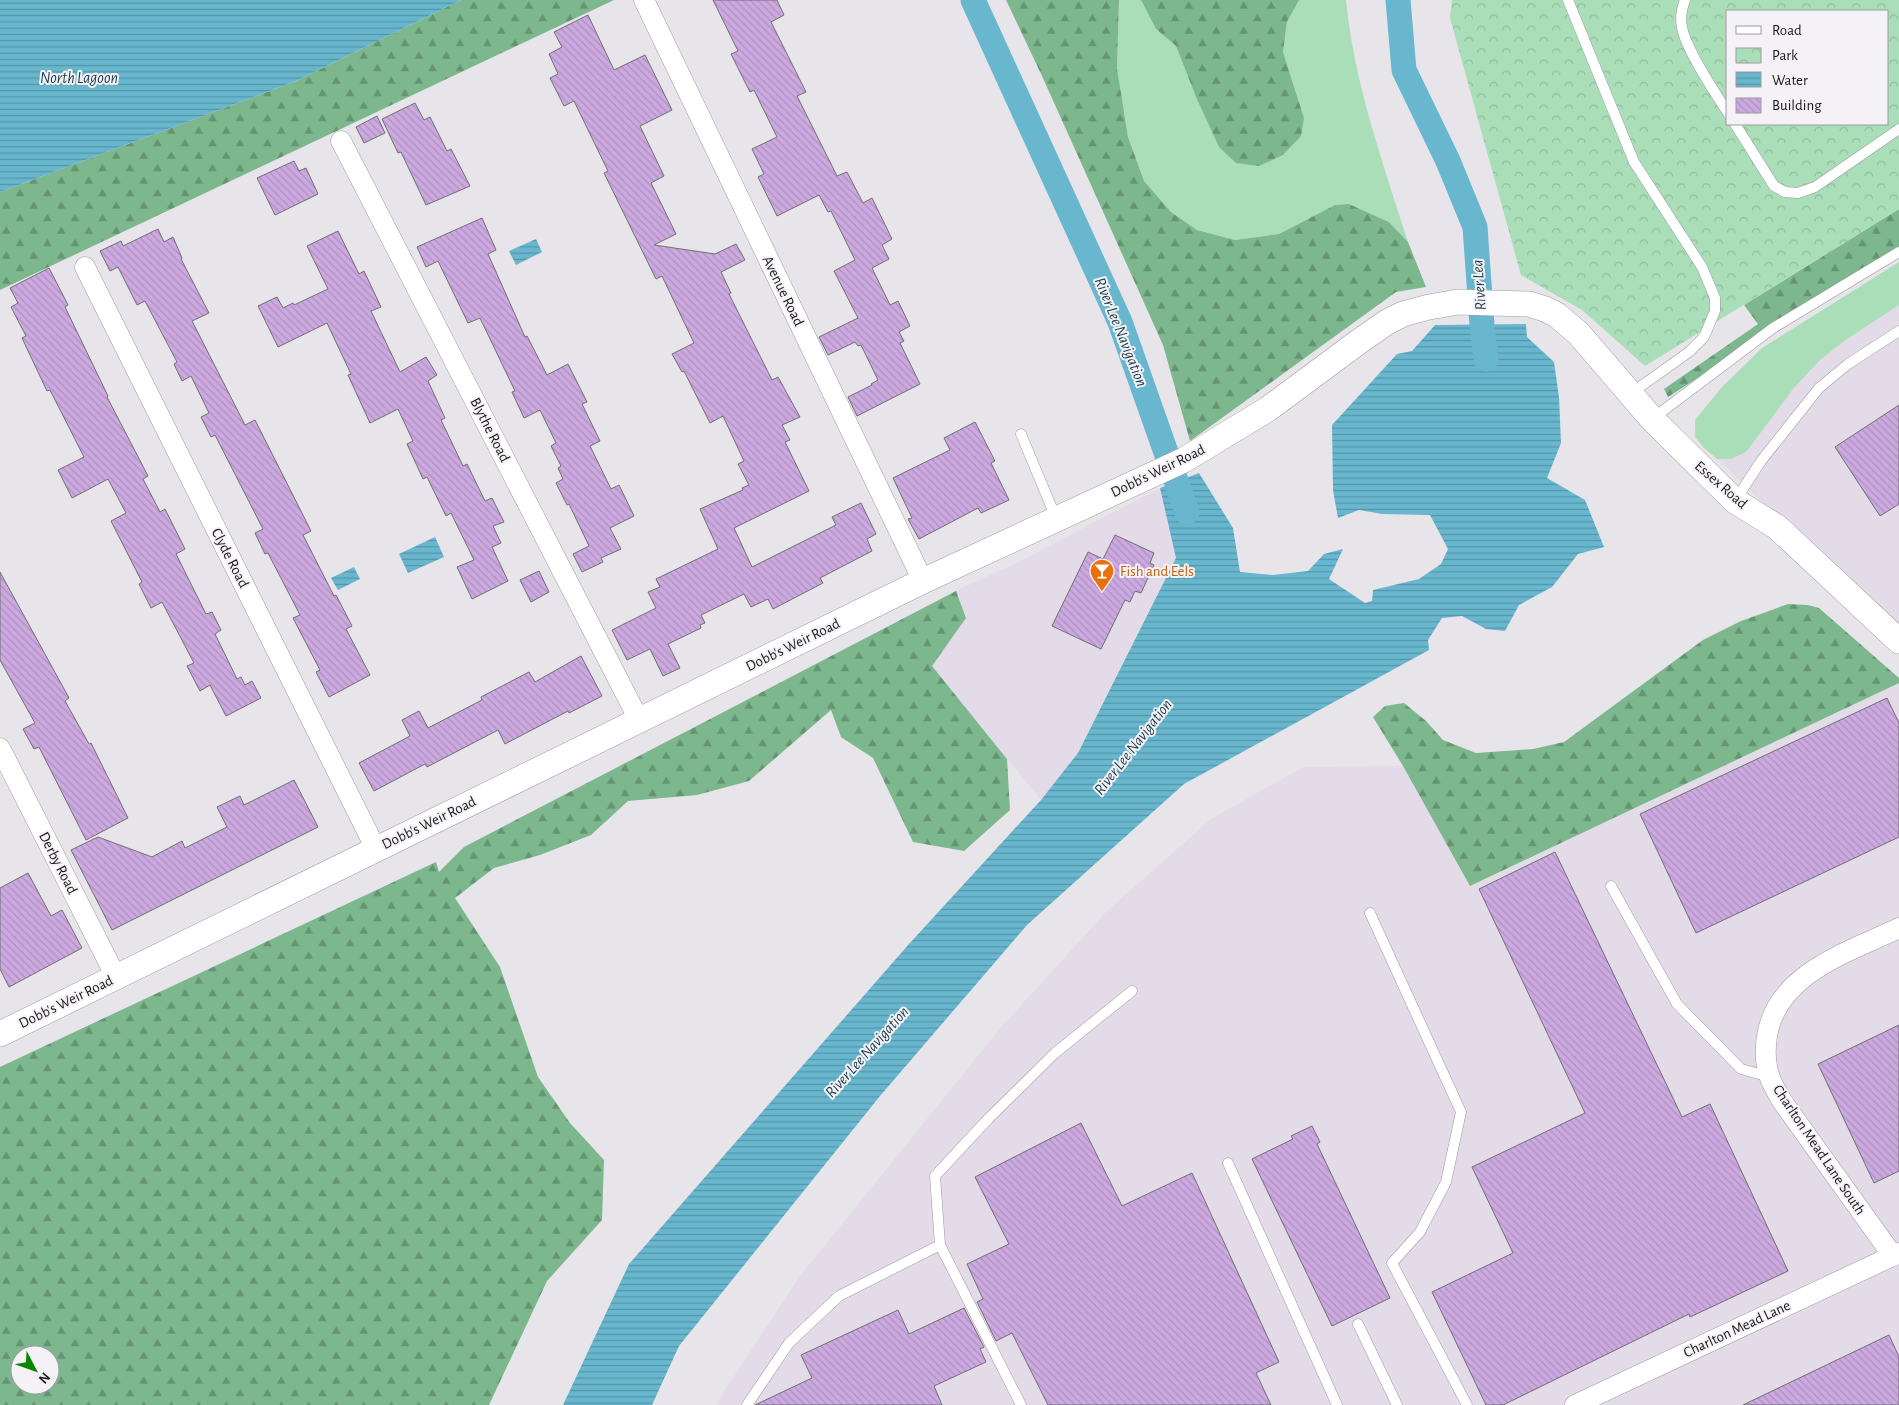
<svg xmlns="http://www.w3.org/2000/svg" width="1899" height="1405" viewBox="0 0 1899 1405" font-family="'Alegreya Sans',sans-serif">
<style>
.built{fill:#e3dbe7}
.green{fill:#a9deb8}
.forest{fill:url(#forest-firs);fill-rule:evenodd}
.park{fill:url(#park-crowns);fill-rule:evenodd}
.water{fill:url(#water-rules)}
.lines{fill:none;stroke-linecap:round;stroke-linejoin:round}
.canal{stroke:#68b7cf;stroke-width:25}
.building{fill:url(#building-back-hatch);stroke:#716e73}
.service-casing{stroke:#9e9ba0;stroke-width:11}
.minor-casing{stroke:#9e9ba0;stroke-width:21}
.tertiary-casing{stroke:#9e9ba0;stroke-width:26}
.service{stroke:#fff;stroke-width:10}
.minor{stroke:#fff;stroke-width:20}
.tertiary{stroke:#fff;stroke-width:25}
.labels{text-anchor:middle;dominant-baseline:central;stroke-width:4;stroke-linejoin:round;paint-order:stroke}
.street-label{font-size:15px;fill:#181719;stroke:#f5f2f7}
.food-label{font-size:15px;fill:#c56008;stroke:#f5f2f7;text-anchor:start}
.water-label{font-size:16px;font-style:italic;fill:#183d47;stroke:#f5f2f7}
</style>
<defs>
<pattern id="forest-firs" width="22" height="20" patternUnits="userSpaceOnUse" patternTransform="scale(1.25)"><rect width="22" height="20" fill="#7cb78e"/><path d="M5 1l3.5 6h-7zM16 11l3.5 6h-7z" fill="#659473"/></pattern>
<pattern id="park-crowns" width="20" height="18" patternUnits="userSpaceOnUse" patternTransform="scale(1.25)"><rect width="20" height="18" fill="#a9deb8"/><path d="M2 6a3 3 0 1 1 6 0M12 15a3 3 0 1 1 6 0" fill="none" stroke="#91be9e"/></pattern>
<pattern id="water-rules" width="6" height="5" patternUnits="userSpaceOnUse" patternTransform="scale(1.25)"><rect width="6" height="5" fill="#68b7cf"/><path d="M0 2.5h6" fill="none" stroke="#5594a7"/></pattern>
<pattern id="building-back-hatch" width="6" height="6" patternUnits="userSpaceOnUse" patternTransform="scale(1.25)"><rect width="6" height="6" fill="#cca9e0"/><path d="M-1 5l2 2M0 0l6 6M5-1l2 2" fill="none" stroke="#ae91c0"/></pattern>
</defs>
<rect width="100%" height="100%" fill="#e8e5ea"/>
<path class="built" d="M 1899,305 L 1899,632 L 1717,459 L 1731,459 L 1820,360 L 1847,339 Z
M 1160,488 L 1176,558 L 1078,753 L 1041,800 L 932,666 L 966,618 L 956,591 L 1014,564 Z
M 1899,683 L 1899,1405 L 717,1405 L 723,1393 L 800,1276 L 1002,1026 L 1107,911 L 1211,819 L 1303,767 L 1403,766 L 1471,886 Z"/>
<path class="green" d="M 1119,0 L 1141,0 L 1156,29 L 1176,46 L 1196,97 L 1304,118 L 1283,52 L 1287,22 L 1299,0 L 1346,0 C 1354,83 1383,163 1408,242 L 1389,222 L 1349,204 L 1335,205 L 1279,234 L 1235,240 L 1197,230 L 1171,212 L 1144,181 L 1128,137 L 1117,68 Z
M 1899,262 L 1899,305 L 1847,339 L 1820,360 L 1794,388 L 1746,452 L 1731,459 L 1717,459 L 1704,448 L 1695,437 L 1695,420 L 1722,387 L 1762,348 Z"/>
<path class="forest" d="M 461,0 L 614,0 L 0,290 L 0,192 L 296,81 Z
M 1006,0 L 1119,0 L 1117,68 L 1128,137 L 1144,181 L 1171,212 L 1197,230 L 1235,240 L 1279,234 L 1335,205 L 1349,204 L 1389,222 L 1408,242 L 1426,287 L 1396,292 L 1190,441 L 1163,345 L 1042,76 Z
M 1141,0 L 1299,0 L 1287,22 L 1283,52 L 1304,118 L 1301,136 L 1283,155 L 1259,166 L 1236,163 L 1219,147 L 1196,97 L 1176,46 L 1156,29 Z
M 1899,209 L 1899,249 L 1668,397 L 1664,389 L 1758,324 L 1744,305 Z
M 956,591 L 966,618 L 932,666 L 1007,759 L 1010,810 L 964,851 L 913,842 L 873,758 L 841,737 L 831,710 L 749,781 L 697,795 L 628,801 L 591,835 L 540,855 L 494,868 L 455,898 L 500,967 L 538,1077 L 570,1123 L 604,1160 L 602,1220 L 547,1281 L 489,1405 L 0,1405 L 0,1067 L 436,862 L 439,872 L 464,847 ZM 20,1355 L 50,1355 L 50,1385 L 20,1385 Z
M 1788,604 L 1808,605 L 1819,608 L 1899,678 L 1899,683 L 1470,886 L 1403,766 L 1373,717 L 1385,706 L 1404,703 L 1426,721 L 1443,740 L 1476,753 L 1533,749 L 1564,742 L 1703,640 L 1741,621 Z"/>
<path class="park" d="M 1452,0 L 1899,0 L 1899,209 L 1645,366 L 1582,310 L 1521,275 L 1450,18 ZM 1728,11 L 1888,11 L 1888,124 L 1728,124 Z"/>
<path class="water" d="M 0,0 L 461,0 L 296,81 L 0,192 Z
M 536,239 L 542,252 L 516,265 L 509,251 Z
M 1526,324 L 1527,337 L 1554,362 L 1559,397 L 1561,443 L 1547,478 L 1585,500 L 1604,547 L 1578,554 L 1552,587 L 1519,605 L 1505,631 L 1486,629 L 1462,616 L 1442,618 L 1428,640 L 1429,650 L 1184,784 L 1027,925 L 880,1096 L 679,1346 L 652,1405 L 563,1405 L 629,1264 L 909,944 L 1041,800 L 1078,753 L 1176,558 L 1160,488 L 1199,473 L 1233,528 L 1240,572 L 1273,575 L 1308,571 L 1324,554 L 1343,549 L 1329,579 L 1365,603 L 1372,601 L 1373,590 L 1419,579 L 1441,564 L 1448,549 L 1430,515 L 1382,514 L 1359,510 L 1338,518 L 1333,490 L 1332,425 L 1397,354 L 1412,351 L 1435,325 Z
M 435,537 L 444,557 L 408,573 L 399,554 Z
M 354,567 L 360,579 L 338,590 L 331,578 Z"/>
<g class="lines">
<path class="canal" d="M 973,0 L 1120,322 L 1187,512
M 1398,0 L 1404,70 L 1448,161 L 1475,227 L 1482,325 L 1486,359"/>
</g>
<path class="building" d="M 713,0 L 777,0 L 784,15 L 771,22 L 806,92 L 797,96 L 837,176 L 847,172 L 863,203 L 872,198 L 892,239 L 882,245 L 889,259 L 872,268 L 890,305 L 898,301 L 910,326 L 899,332 L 904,341 L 900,343 L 920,384 L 857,416 L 848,397 L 872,385 L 871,384 L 878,380 L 861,345 L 858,346 L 855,342 L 828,355 L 819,337 L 858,318 L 834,271 L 855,260 L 831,211 L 828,212 L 819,195 L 777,216 L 758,177 L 764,174 L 752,149 L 777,137 L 754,90 L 750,92 L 731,54 L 738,51 Z
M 588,15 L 614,70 L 645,55 L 672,110 L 640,126 L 664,176 L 651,183 L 676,234 L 654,245 L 715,254 L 736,244 L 745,260 L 721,272 L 731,293 L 729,294 L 772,380 L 778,377 L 800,417 L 782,425 L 790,440 L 785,442 L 809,491 L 734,528 L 752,567 L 836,525 L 832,517 L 861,503 L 876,534 L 867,539 L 872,551 L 820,578 L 823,583 L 773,609 L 768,599 L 751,607 L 744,594 L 701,615 L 705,623 L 700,625 L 701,628 L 668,644 L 680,668 L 663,676 L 650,649 L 627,660 L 612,630 L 656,608 L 648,592 L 660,587 L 656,579 L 718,549 L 700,509 L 743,490 L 742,488 L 749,485 L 738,464 L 744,461 L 723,416 L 710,423 L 684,371 L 682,372 L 672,354 L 694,343 L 662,276 L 656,279 L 604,173 L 608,171 L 574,101 L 564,106 L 550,78 L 558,74 L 549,54 L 562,47 L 554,32 Z
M 415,103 L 424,120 L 430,117 L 447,151 L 451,149 L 470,186 L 426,205 L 401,152 L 398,153 L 382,119 Z
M 377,116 L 385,133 L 364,143 L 356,127 Z
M 294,161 L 299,171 L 306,168 L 318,194 L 275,215 L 257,178 Z
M 482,218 L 496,250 L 488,254 L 525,337 L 527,336 L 547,375 L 568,364 L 587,402 L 582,404 L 600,441 L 590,446 L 611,489 L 619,485 L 634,516 L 610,528 L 621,549 L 601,558 L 603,562 L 582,572 L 573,554 L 589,546 L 569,504 L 567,505 L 556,483 L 563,479 L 558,468 L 561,466 L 551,446 L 556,443 L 540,410 L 524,418 L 512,392 L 515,391 L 480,318 L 468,323 L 438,261 L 426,267 L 417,247 Z
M 158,229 L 164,242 L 173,237 L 182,258 L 181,259 L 209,313 L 192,321 L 245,425 L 255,420 L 311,531 L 303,535 L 334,596 L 336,595 L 352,626 L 346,629 L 370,675 L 329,697 L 316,672 L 320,670 L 293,618 L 300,615 L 268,553 L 265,554 L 255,533 L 263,529 L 215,435 L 211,437 L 201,417 L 209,413 L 191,376 L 182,381 L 174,364 L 177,362 L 145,301 L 137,305 L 118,267 L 110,271 L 100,251 L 121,241 L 123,246 Z
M 338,231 L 359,274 L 364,271 L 381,307 L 371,311 L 400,372 L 426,357 L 437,375 L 428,381 L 445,418 L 441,420 L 463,466 L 467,464 L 485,501 L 492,498 L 504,522 L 493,526 L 501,543 L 492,547 L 508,581 L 472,599 L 457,567 L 474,560 L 451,513 L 446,516 L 427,477 L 423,479 L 407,444 L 413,441 L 398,409 L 370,423 L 348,375 L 351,374 L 327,323 L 278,347 L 258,306 L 277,297 L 283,308 L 293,303 L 294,305 L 328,289 L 307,246 Z
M 49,268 L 68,305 L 65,307 L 108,396 L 107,397 L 148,476 L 143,479 L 160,512 L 165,509 L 185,549 L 176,554 L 206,614 L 212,612 L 221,630 L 215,634 L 237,679 L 241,677 L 245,685 L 252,681 L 261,698 L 226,716 L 210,685 L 200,691 L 187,666 L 194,663 L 162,602 L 151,608 L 139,584 L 142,582 L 111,521 L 126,513 L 108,479 L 72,498 L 58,470 L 84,457 L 50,390 L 47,391 L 22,338 L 26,336 L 11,307 L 18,303 L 10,288 Z
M 1899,405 L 1899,504 L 1880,516 L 1835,447 Z
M 975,422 L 995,461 L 991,463 L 1009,500 L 981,513 L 978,508 L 919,539 L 908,519 L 912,518 L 893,478 L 950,450 L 944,438 Z
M 1115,535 L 1154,553 L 1150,563 L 1154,565 L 1141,593 L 1135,591 L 1130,602 L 1125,600 L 1101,649 L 1052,626 L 1088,552 L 1103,559 Z
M 539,571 L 549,592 L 531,602 L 520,580 Z
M 0,572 L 69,698 L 65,701 L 89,744 L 91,743 L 128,818 L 86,840 L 39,747 L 34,749 L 23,729 L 35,723 L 0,660 Z
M 581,656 L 602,696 L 569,713 L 568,711 L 505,744 L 498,730 L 427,767 L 425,764 L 374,791 L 359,763 L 410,736 L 402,720 L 419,711 L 428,728 L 482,700 L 481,697 L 529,672 L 535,682 Z
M 1887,698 L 1899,723 L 1899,837 L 1696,933 L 1640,814 Z
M 294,780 L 318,827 L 112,930 L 71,850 L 98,837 L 152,857 L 182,841 L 185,848 L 227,827 L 217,807 L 240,796 L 244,805 Z
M 1555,852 L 1682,1117 L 1710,1104 L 1788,1271 L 1690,1317 L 1689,1314 L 1503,1405 L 1486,1405 L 1432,1292 L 1513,1253 L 1472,1167 L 1585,1113 L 1479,889 Z
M 28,873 L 51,916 L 62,910 L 82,948 L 9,987 L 0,969 L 0,888 Z
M 1899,1025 L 1899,1171 L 1874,1183 L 1818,1064 Z
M 1081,1123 L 1122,1206 L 1192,1173 L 1279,1362 L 1256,1373 L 1271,1405 L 1048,1405 L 1012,1333 L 996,1341 L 977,1302 L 983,1299 L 967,1264 L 1009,1244 L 975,1177 Z
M 1312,1126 L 1320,1142 L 1317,1144 L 1390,1298 L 1332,1326 L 1252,1159 L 1293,1139 L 1291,1136 Z
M 964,1308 L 984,1347 L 980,1349 L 986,1362 L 934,1386 L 942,1405 L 755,1405 L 812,1378 L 801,1355 L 898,1310 L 909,1334 Z
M 1889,1335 L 1899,1357 L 1899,1405 L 1743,1405 Z"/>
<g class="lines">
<defs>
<path id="service" d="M 1568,0 L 1634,162 L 1702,267 L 1715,298 L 1715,311 L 1704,337 L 1689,352 L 1630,394
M 1685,0 C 1682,8 1680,18 1682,27 C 1685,48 1715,93 1728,113
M 1735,124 L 1774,186 L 1785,192 L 1798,193 L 1815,187 L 1899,129
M 1652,419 L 1773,328 L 1899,252
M 1021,434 L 1056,518
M 1735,501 L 1761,461 L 1819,388 L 1848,364 L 1899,331
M 1611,886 L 1677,1004 L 1741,1069 L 1770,1077
M 1370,913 L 1461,1112 L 1446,1182 L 1420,1232 L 1392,1263 L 1467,1405
M 1228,1163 L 1337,1405
M 1358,1324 L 1397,1405
M 747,1405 L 789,1343 L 839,1296 L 940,1245
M 1021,1405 L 940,1245 L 935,1176 L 989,1118 L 1055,1053 L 1132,991"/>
<path id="minor" d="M 644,0 L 923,581
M 341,141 L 639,720
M 85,267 L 376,849
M 0,748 L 116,977
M 1893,1256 L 1782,1101 C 1778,1094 1773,1086 1770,1078 C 1765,1064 1765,1049 1767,1036 C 1777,973 1849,952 1899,928
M 1575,1405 L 1899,1253"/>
<path id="tertiary" d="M 0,1034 L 923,581 L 1184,460 L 1268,409 L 1357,343 L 1387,322 L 1403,314 L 1429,307 L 1458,302 L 1529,304 L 1545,309 L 1557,315 L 1579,334 L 1652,419 L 1735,501 L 1777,527 L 1899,641"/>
</defs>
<use href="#service" class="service-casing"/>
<use href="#minor" class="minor-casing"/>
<use href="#tertiary" class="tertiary-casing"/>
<use href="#service" class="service"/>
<use href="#minor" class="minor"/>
<use href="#tertiary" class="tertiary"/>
</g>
<defs>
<symbol id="bar-pin" viewBox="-11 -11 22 30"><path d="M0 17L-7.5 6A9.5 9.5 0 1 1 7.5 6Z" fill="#e8710a" stroke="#f5f2f7"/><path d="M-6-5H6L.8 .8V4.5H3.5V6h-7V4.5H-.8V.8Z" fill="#fff"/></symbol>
</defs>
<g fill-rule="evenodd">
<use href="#bar-pin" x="1088" y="557" width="28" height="38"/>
</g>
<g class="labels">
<g class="street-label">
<text transform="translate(783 291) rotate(64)">Avenue Road</text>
<text transform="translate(490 430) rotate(63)">Blythe Road</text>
<text transform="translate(1158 471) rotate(-26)">Dobb's Weir Road</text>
<text transform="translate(1721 485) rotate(41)">Essex Road</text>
<text transform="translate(230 558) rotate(63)">Clyde Road</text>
<text transform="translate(793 645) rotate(-26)">Dobb's Weir Road</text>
<text transform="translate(429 823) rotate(-26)">Dobb's Weir Road</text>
<text transform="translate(58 863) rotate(63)">Derby Road</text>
<text transform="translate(66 1002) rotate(-26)">Dobb's Weir Road</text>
<text transform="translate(1819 1150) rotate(56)">Charlton Mead Lane South</text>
<text transform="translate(1737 1329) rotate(-25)">Charlton Mead Lane</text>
</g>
<g class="food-label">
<text x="1120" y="571">Fish and Eels</text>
</g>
<g class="water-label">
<text x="79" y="78">North Lagoon</text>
<text transform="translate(1479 285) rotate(-94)">River Lea</text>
<text transform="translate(1121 332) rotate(68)">River Lee Navigation</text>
<text transform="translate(1133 747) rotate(-52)">River Lee Navigation</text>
<text transform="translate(867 1052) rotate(-48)">River Lee Navigation</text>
</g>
</g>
<rect x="1726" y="10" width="162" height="115" fill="#f5f2f7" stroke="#9d9a9e"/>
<rect x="1736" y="26" width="25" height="8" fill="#ffffff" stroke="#9d9a9e"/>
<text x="1772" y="35" font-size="15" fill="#181719">Road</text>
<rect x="1736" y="48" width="25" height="15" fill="url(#park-crowns)" stroke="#9d9a9e"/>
<text x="1772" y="60" font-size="15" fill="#181719">Park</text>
<rect x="1736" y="72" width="25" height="15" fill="url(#water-rules)" stroke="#9d9a9e"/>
<text x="1772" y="85" font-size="15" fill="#181719">Water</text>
<rect x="1736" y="98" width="25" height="15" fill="url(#building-back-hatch)" stroke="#9d9a9e"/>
<text x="1772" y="110" font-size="15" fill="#181719">Building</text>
<g transform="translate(35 1370) rotate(131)"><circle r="24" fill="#f5f2f7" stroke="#9d9a9e"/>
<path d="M0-4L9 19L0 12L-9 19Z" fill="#0a8502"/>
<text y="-8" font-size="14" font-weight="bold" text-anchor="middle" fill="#181719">N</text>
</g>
</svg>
